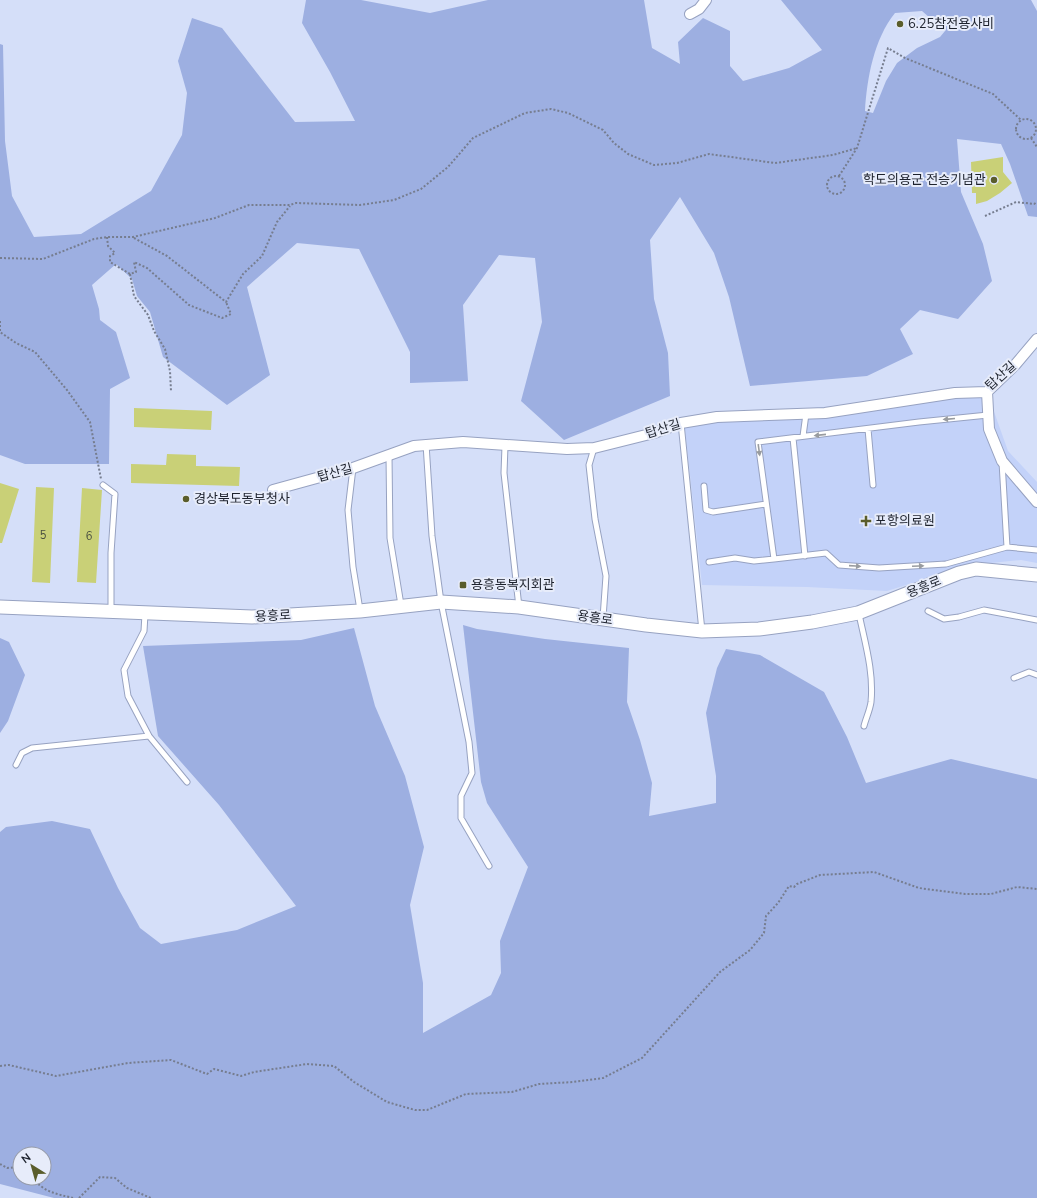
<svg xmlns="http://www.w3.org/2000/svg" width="1037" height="1198" viewBox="0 0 1037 1198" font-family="'Nunito Sans','Noto Sans KR',sans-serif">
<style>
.built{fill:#c3d2f9}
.green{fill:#9dafe1;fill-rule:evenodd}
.building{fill:#c9d077}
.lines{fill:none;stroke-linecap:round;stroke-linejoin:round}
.service-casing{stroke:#97a2c1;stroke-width:7}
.minor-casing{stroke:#97a2c1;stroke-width:12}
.tertiary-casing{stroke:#97a2c1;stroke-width:15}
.path{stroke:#767d8f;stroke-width:2;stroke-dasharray:2 2;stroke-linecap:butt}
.service{stroke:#fff;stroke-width:5}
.minor{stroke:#fff;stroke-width:10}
.tertiary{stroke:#fff;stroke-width:13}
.oneway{fill:#999ca0}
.poi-dot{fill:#5a5d2b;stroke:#e7ecfa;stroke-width:1.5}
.labels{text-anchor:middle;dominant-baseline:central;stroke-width:4;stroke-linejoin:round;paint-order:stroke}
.number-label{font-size:11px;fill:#484e40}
.poi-label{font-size:13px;fill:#1d222d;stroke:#e7ecfa;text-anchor:start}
.street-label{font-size:13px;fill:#1d222d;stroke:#e7ecfa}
</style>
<rect width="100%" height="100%" fill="#d5dff9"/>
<path class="built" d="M 987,392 L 1008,451 L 1037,482 L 1037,563 L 1021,560 L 970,565 L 887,591 L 807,587 L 702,585 L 684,420 Z"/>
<path class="green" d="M 306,0 L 361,0 L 430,13 L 488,0 L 644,0 L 652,48 L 680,64 L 678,42 L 703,18 L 730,31 L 730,66 L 743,81 L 789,68 L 822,50 L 781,0 L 1031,0 L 1037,11 L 1037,217 L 1028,216 L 1010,164 L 1001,144 L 957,139 L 961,192 L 983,244 L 992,281 L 958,319 L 920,310 L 900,329 L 913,354 L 867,376 L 750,386 L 729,297 L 714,253 L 680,197 L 650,240 L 654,299 L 668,353 L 670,396 L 564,440 L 521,401 L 542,322 L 535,258 L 499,255 L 463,305 L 468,381 L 410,383 L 410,352 L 359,249 L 297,243 L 247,287 L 270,375 L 227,405 L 163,357 L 150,312 L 137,296 L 132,279 L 116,264 L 92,285 L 99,309 L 100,320 L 116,332 L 130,378 L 110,389 L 109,464 L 25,464 L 0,455 L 0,44 L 3,45 L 5,141 L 12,196 L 34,237 L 81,234 L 151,191 L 182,135 L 187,93 L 178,61 L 192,18 L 222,28 L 295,122 L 355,121 L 330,72 L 302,23 ZM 922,11 L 945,31 L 940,37 L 917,48 L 897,63 L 886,81 L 873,113 L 865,111 C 867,78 874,39 895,13 Z
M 463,625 L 477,629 L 545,639 L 629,648 L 627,702 L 640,740 L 652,783 L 649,816 L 716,803 L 716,776 L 706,713 L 717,668 L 726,649 L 760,655 L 824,692 L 847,737 L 866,783 L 951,759 L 1037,779 L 1037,1198 L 54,1198 L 0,1184 L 0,832 L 6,827 L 52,821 L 90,829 L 118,888 L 140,928 L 161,944 L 237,930 L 296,906 L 219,805 L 158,736 L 143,646 L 301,640 L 354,628 L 375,706 L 405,776 L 424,847 L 410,905 L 423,983 L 423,1033 L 491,995 L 501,973 L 500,941 L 528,867 L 487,803 L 481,782 ZM 20,1154 L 44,1154 L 44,1178 L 20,1178 Z
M 0,638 L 9,642 L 25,675 L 8,721 L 0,733 Z"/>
<path class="building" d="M 1003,157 L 1003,172 L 1012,183 L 1000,193 L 987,201 L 976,204 L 976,193 L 972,193 L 971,162 Z
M 134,408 L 212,411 L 211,430 L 134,427 Z
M 167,454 L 196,455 L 196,466 L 240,467 L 239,486 L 131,483 L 131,464 L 166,465 Z
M 0,483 L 19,489 L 2,543 L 0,543 Z
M 36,487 L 54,488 L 50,583 L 32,582 Z
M 82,488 L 102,490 L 96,583 L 77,582 Z"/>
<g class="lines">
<defs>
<path id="service" d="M 988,415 L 919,422 L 758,442 L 774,559 L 826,553 L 839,565 L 879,568 L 946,564 L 1007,547
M 681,423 L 702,631
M 868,429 L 873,485
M 803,436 L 806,414
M 793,438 L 805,556
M 426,444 L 432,536 L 441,602 L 469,742 L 472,773 L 461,796 L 461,818 L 489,866
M 505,446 L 504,473 L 519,607
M 594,448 L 589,465 L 595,519 L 606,576 L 603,618
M 389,456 L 390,538 L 401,605
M 1002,462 L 1007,547 L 1037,550
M 353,468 L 348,510 L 353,567 L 360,610
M 103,485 L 115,494 L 111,553 L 111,612
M 704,486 L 706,510 L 713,512 L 766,504
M 709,562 L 735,558 L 754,561 L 774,559
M 928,611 L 944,619 L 959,617 L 984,610 L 1037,620
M 145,614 L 144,631 L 124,670 L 128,696 L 149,736 L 187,782
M 859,614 C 865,643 874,672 871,702 C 870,710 866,718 864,726
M 1014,678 L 1029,672 L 1037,675
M 16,765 L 22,753 L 32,748 L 149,736"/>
<path id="minor" d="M 690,14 L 699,9 L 706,0
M 987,392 L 989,429 L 1002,461 L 1037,502
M 273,490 L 353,468 L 414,446 L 463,442 L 567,449 L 594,448 L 654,433 L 681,423 L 717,417 L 825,413 L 955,393 L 987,392 L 1015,365 L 1037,339"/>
<path id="tertiary" d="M 0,607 L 252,617 L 360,611 L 441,602 L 519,607 L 646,625 L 702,631 L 759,629 L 812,622 L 858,613 L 959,573 L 976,569 L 1037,575"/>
</defs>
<use href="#service" class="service-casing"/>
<use href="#minor" class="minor-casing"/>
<use href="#tertiary" class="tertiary-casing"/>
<path class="path" d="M1016 129a10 10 0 1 1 20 0a10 10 0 1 1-20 0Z
M 1031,138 L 1037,147
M 839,176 L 857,148 L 888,48 L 905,58 L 993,94 L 1021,120
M827 185a9 9 0 1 1 18 0a9 9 0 1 1-18 0Z
M 985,216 L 1016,202 L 1034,204 L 1037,202
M 107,237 L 108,246 L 115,253 L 110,256 L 110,262 L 130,274 L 136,272 L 134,262 L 147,268 L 189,305 L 222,318 L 231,314 L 226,302
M 134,238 L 167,256 L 226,302 L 243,274 L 262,256 L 277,222 L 290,206
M 0,258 L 43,259 L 94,239 L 107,237 L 133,237 L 215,218 L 249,205 L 290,205 L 296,203 L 360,205 L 394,200 L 421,189 L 448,167 L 473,138 L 525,113 L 551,109 L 568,113 L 603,130 L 614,143 L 628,154 L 654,165 L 677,163 L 709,154 L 775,163 L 833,155 L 857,148
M 130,274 L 134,296 L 148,315 L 154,331 L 165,349 L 170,371 L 171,391
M 0,321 L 0,332 L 16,343 L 35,352 L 67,390 L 90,422 L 101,479
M 0,1066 L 9,1065 L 56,1076 L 128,1063 L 171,1060 L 207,1074 L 214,1069 L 241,1076 L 254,1072 L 307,1064 L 334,1066 L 354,1082 L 387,1102 L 415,1110 L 427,1110 L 466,1094 L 512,1092 L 539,1084 L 573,1082 L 603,1078 L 642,1058 L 720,972 L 750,950 L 764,933 L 766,916 L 778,903 L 789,886 L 794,887 L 797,884 L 820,875 L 874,872 L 919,888 L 965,894 L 991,894 L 1017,887 L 1037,889
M 0,1164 L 7,1168 L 20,1167
M 33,1178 C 43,1192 57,1194 73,1198
M 79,1198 L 100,1177 L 115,1178 L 127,1188 L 151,1198"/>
<use href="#service" class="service"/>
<use href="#minor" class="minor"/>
<use href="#tertiary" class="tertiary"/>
</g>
<defs><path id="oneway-solid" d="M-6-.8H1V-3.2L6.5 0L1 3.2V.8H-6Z"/></defs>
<g class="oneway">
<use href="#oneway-solid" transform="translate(949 419) rotate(175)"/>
<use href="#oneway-solid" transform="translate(820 435) rotate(174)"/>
<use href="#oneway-solid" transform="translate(759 450) rotate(82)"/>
<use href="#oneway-solid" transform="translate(855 566) rotate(4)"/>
<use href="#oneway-solid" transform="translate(918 566) rotate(-3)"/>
</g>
<g class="poi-dot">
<circle cx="900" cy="24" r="4"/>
<circle cx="994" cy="180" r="4"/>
<circle cx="186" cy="499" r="4"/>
<path d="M864 515h4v4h4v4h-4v4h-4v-4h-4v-4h4z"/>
<rect x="459" y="581" width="8" height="8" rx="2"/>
</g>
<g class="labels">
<g class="number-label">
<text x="43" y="535">5</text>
<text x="89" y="536">6</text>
</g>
<g class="poi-label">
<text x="908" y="24">6.25참전용사비</text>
<text x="986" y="180" text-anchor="end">학도의용군 전승기념관</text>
<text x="194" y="499">경상북도동부청사</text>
<text x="875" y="521">포항의료원</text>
<text x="471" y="585">용흥동복지회관</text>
</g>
<g class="street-label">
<text transform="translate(1001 376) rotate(-42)">탑산길</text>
<text transform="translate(663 429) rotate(-17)">탑산길</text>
<text transform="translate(335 473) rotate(-15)">탑산길</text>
<text transform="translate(924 587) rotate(-22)">용흥로</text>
<text transform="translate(273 616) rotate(-3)">용흥로</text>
<text transform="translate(595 618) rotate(8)">용흥로</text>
</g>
</g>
<g transform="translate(32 1166) rotate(323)"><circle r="19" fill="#e7ecfa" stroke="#969ba8"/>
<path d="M0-3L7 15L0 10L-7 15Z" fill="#5a5d2b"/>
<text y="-6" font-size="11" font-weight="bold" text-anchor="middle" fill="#1d222d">N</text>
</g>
</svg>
